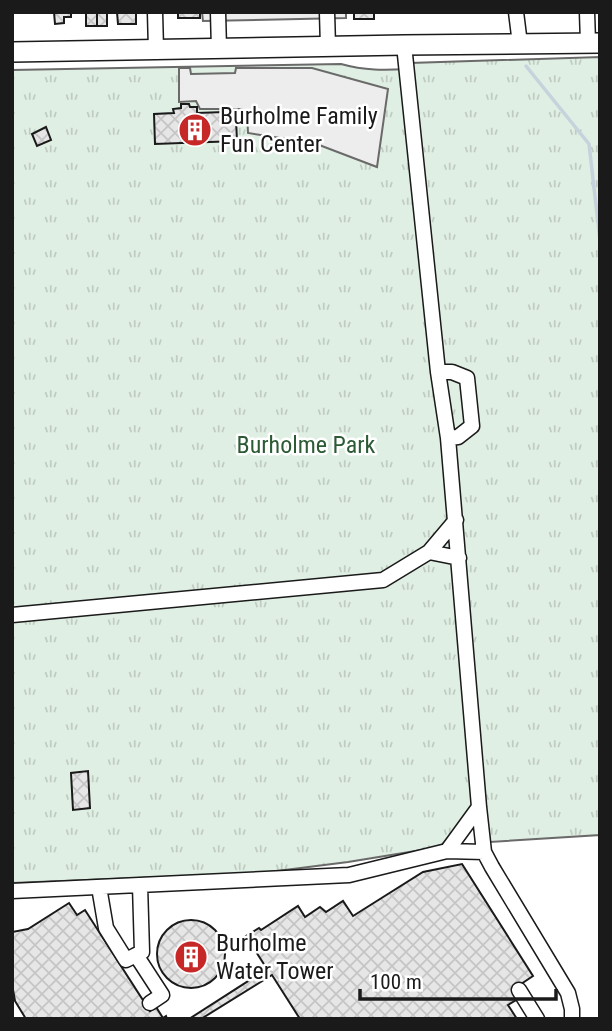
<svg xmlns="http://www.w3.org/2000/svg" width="612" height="1031" viewBox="0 0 612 1031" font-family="'Roboto Condensed',sans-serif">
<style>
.park{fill:url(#park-tufts);stroke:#6a6a6a;stroke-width:2}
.parking{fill:#ededed;stroke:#6a6a6a;stroke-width:2}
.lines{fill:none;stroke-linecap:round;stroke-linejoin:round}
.stream{stroke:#c6d2dc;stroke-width:3.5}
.building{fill:url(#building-cross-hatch);stroke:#1a1a1a;stroke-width:2}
.minor-casing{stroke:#1a1a1a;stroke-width:17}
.major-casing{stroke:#1a1a1a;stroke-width:22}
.minor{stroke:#fff;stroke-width:14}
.major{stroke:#fff;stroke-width:19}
.labels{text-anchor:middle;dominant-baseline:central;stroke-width:5;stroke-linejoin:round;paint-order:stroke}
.poi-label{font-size:24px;fill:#1a1a1a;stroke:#fff;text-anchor:start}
.park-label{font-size:24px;fill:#2b5a34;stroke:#fff}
</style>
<defs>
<pattern id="park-tufts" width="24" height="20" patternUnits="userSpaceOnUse" patternTransform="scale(1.75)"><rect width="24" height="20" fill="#e0efe3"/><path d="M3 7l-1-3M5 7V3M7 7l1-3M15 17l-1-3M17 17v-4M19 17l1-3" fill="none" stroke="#c0ccc2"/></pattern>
<pattern id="building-cross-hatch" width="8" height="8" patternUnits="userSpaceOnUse" patternTransform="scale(1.75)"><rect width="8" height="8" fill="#e6e6e6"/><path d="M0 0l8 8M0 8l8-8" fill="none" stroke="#c5c5c5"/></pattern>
</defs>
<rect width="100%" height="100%" fill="#fff"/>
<path class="park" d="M 600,57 L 600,835 L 490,842 L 487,820 L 461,823 L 440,847 L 348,862 L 261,873 L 12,883 L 12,70 L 341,64 C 366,71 385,70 410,69 L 410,63 Z"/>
<path class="parking" d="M 202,12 L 346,12 L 346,18 L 203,21 Z
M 179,68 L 190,68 L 191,74 L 235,73 L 236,68 L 312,68 L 388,89 L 377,167 L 314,143 L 248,133 L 247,111 L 240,109 L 200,109 L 196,101 L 179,102 Z"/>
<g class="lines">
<path class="stream" d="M 526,66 L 589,144 L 600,240"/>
</g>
<path class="building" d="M 54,12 L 71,12 L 71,17 L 64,17 L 64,23 L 55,24 Z
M 86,12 L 97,12 L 97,26 L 86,26 Z
M 97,12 L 107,12 L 107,26 L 97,26 Z
M 117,12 L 136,12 L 136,24 L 118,24 Z
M 178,12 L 200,12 L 200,18 L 178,18 Z
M 354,12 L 374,12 L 374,19 L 354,19 Z
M 181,104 L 189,104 L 190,107 L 197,107 L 197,113 L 224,112 L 225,119 L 236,119 L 237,141 L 155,144 L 154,114 L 174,113 L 173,109 L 181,108 Z
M 46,127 L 51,140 L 37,146 L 32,134 Z
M 88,771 L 90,808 L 73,810 L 71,773 Z
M 462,864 L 533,976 L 512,990 L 518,999 L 508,1005 L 517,1019 L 300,1019 L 272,975 L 201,1019 L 189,1019 L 267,969 L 246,936 L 259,928 L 261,930 L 298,906 L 305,917 L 320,907 L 326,912 L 343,901 L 353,916 L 423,872 Z
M 69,903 L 77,915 L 85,910 L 150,1011 L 156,1007 L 163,1018 L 166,1016 L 167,1019 L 26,1019 L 15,1001 L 12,984 L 12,932 L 28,929 Z
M157 954a34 34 0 1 1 68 0a34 34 0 1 1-68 0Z"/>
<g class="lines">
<defs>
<path id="minor" d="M 155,12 L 156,50
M 218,12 L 219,49
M 327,12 L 328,47
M 516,12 L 520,44
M 587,12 L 588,43
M 404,45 L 438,372 L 448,438 L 479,807 L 484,852 L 492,867 L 568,993 L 572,1009 L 572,1019
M 438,372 L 452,372 L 467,378 L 472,426 L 458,437 L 448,438
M 429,552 L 456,520
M 12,615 L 383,580 L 429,552 L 459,558
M 447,851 L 479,807
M 99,887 L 106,928 L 126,960 L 142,952 L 140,885
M 12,891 L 349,875 L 447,851 L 484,852
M 136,955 L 162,995 L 150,1003
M 519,990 L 537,1019"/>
<path id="major" d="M 12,52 L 404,45 L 600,43"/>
</defs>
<use href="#minor" class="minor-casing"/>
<use href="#major" class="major-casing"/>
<use href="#minor" class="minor"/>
<use href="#major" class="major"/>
</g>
<defs>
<symbol id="building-disc" viewBox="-11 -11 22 22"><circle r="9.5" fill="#c62828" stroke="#fff"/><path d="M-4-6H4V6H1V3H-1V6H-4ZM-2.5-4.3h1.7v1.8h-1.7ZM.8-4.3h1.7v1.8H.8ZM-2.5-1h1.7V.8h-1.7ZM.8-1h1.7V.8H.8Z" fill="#fff"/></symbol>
</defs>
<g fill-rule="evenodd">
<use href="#building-disc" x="176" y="111" width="38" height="38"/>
<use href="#building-disc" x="172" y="938" width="38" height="38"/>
</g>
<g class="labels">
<g class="poi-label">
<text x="220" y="116">Burholme Family<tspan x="220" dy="28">Fun Center</tspan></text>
<text x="216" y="943">Burholme<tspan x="216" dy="28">Water Tower</tspan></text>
</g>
<g class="park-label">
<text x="306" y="445">Burholme Park</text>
</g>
</g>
<rect width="612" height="1031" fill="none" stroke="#1a1a1a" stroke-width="28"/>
<path d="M360 989v10h196v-10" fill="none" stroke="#1a1a1a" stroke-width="3.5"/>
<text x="370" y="989" font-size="21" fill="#1a1a1a" stroke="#ffffff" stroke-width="5" paint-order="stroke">100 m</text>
</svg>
